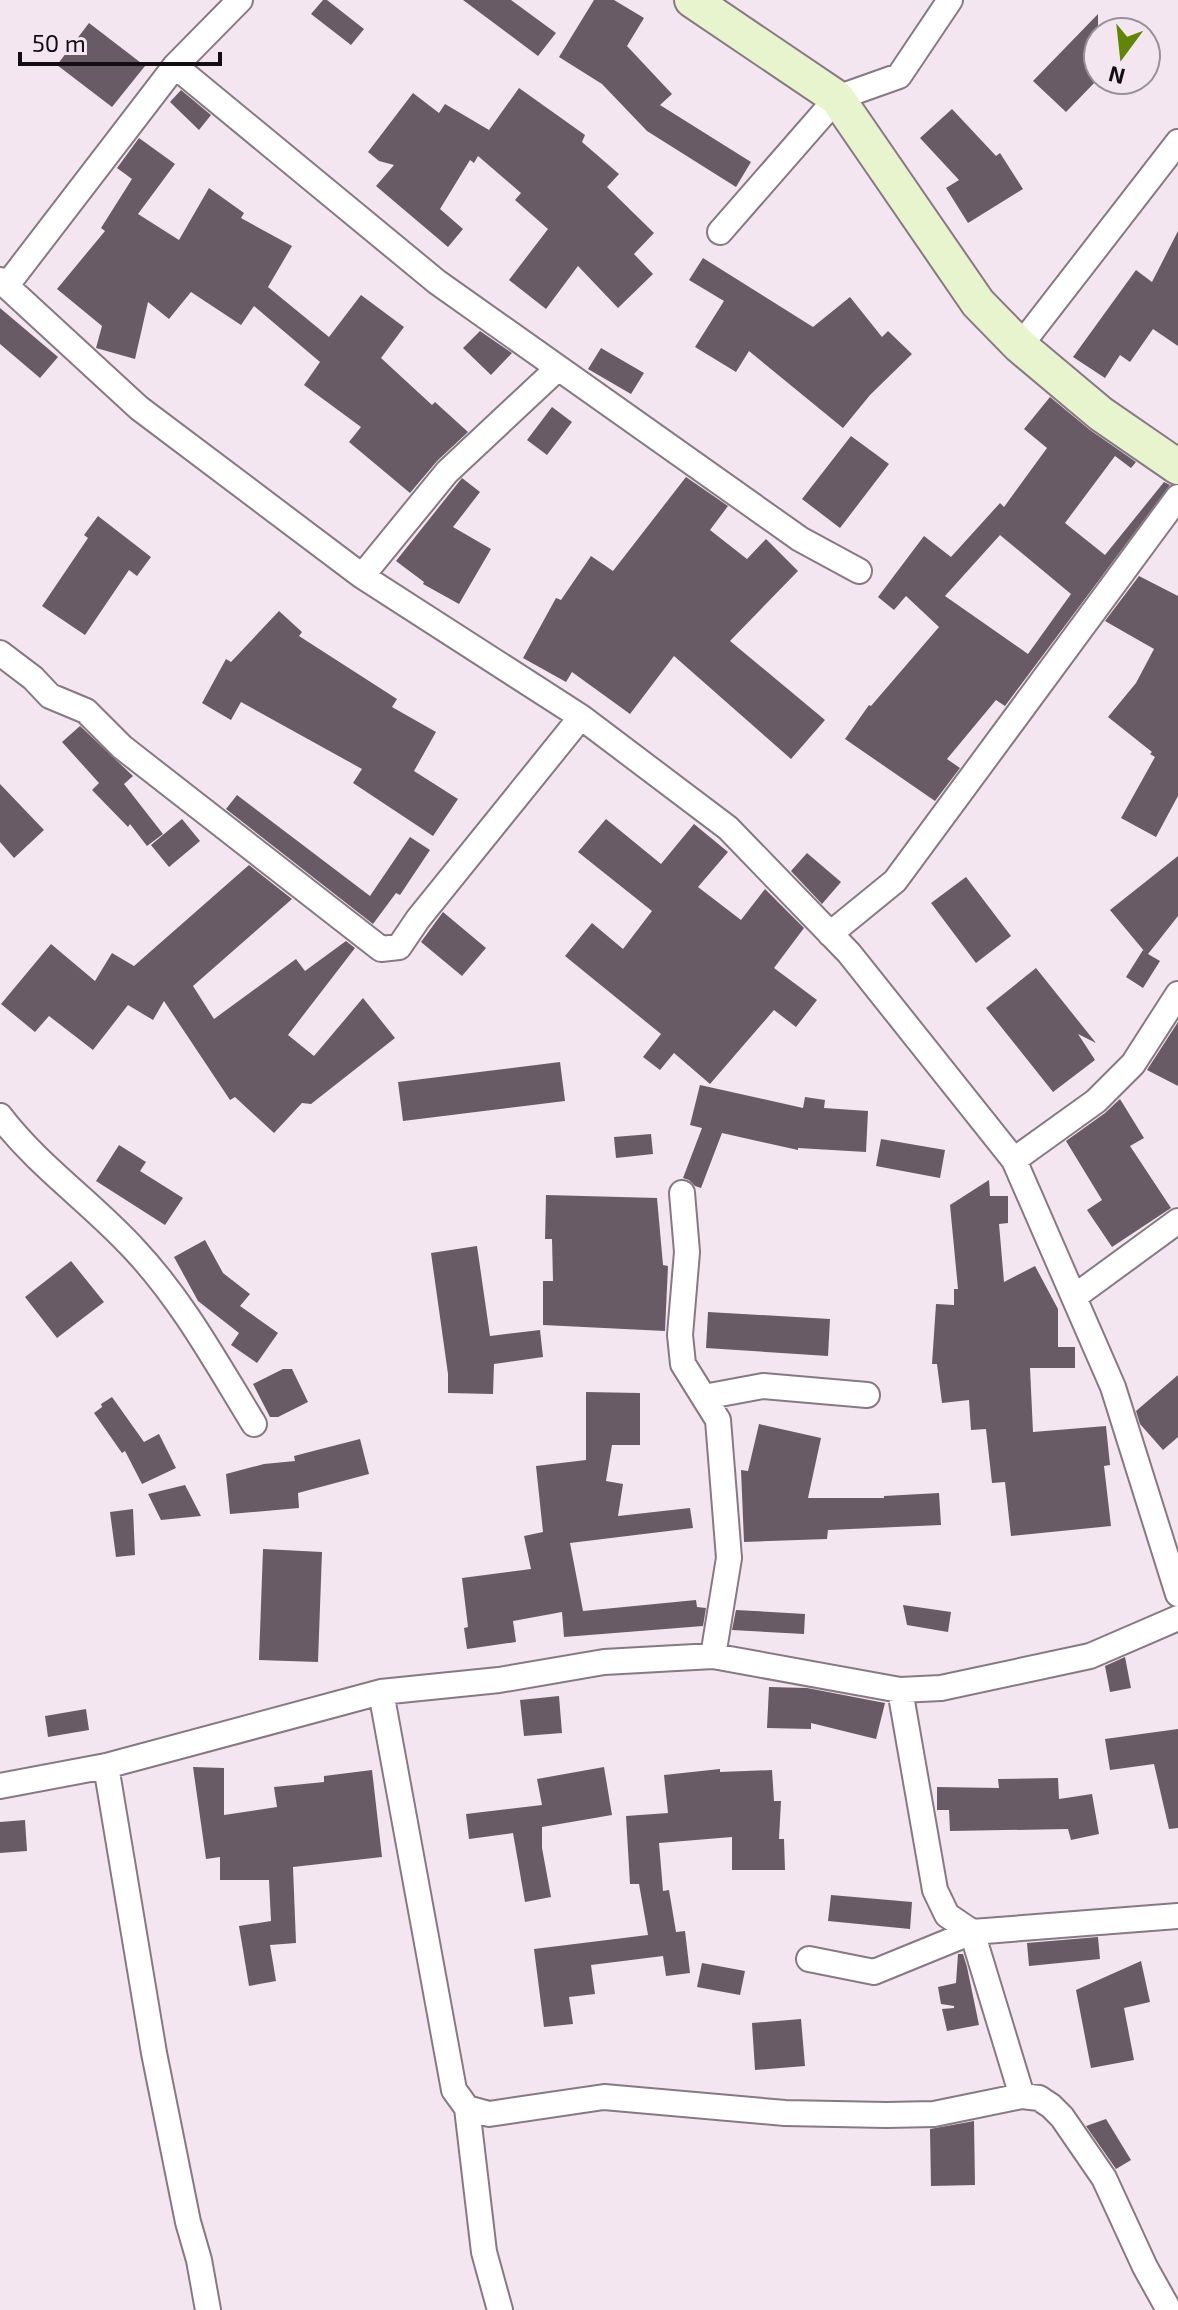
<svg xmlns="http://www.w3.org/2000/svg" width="1178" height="2310" viewBox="0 0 1178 2310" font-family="'Exo 2',sans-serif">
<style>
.building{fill:#685b65;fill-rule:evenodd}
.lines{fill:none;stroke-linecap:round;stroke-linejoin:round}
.street-casing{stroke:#867983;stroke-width:28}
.secondary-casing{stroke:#867983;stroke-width:38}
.street{stroke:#fff;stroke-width:24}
.secondary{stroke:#e7f4ce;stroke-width:34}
</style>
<rect width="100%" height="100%" fill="#f4e6f0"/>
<path class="building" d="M 323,0 L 327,0 L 364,29 L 351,45 L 311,14 Z
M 463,0 L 511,0 L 556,33 L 538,56 Z
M 594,0 L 614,0 L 644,18 L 627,46 L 672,94 L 660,105 L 751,162 L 736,187 L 647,131 L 602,84 L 559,57 Z
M 1098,14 L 1098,79 L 1066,112 L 1033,81 Z
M 89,23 L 145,66 L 112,107 L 57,65 Z
M 519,88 L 585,135 L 582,142 L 619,174 L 607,187 L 654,233 L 634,254 L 653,274 L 618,308 L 578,266 L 546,309 L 509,280 L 548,229 L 515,200 L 521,193 L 478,156 L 474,163 L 470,160 L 440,209 L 463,229 L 448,247 L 376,186 L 394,165 L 379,161 L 368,152 L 413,93 L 439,113 L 445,104 L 489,130 Z
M 181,90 L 211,115 L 199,130 L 170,102 Z
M 952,109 L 996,156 L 1000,153 L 1023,189 L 968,223 L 946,188 L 959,180 L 920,138 Z
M 139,138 L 175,164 L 138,214 L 179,240 L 209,188 L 244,213 L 241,218 L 292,246 L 268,287 L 329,337 L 361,295 L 404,327 L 381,358 L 432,405 L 435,402 L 468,432 L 437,461 L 410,493 L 349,442 L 361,427 L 304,385 L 320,362 L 254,306 L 241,325 L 191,292 L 169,319 L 148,302 L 135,359 L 96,348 L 102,326 L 57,289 L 105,231 L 101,228 L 132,179 L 117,168 Z
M 1178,231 L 1178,346 L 1153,329 L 1130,362 L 1120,355 L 1105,378 L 1073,357 L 1136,270 L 1152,282 Z
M 703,258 L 813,327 L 850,297 L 882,337 L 888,331 L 912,354 L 870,395 L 843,428 L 749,351 L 736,372 L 695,347 L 724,301 L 689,280 Z
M 0,308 L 58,357 L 40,378 L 0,344 Z
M 480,331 L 512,353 L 491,375 L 463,348 Z
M 601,348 L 644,373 L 631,394 L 588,369 Z
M 1050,397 L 1090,430 L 1136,462 L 1131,468 L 1115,456 L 1065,523 L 1105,555 L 1164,482 L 1170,485 L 1005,706 L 996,700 L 947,759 L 960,768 L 935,801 L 845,739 L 869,705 L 871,706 L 939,627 L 906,596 L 894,610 L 878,597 L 924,536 L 951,557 L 1000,503 L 1004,507 L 1047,448 L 1024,429 ZM 1000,535 L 1071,594 L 1028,654 L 945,596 Z
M 552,407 L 572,422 L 547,455 L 527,440 Z
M 851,436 L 889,464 L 840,528 L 802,499 Z
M 686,477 L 728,506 L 710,530 L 747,559 L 766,539 L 798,571 L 730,641 L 825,720 L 791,759 L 674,656 L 630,714 L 572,672 L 566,682 L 523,658 L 556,598 L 561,600 L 591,556 L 613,571 Z
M 462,478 L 480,492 L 453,527 L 491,549 L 459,604 L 423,584 L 424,582 L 396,561 Z
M 98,516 L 151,557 L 137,576 L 129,570 L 85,635 L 42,606 L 88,538 L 84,535 Z
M 1139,576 L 1178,596 L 1178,796 L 1156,837 L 1121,818 L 1155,757 L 1150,754 L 1152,752 L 1108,717 L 1136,683 L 1154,649 L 1105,621 Z
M 279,611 L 302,632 L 299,636 L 397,699 L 392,707 L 436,732 L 414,771 L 458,799 L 433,836 L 353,783 L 362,769 L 241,702 L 231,720 L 202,703 L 226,659 L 231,662 Z
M 80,726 L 133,776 L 124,784 L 163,834 L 147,846 L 130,824 L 128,827 L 92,790 L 99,783 L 62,742 Z
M 0,784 L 44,830 L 14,858 L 0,842 Z
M 237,795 L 370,896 L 410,837 L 430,850 L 400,895 L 396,893 L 373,924 L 226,809 Z
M 182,819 L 200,841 L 169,867 L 151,845 Z
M 606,819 L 661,864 L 694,824 L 728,852 L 698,887 L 741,920 L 765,889 L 804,928 L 774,968 L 817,1000 L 796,1027 L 774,1010 L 710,1084 L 674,1053 L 660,1070 L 643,1057 L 661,1034 L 565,956 L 592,923 L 623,949 L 652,911 L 578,852 Z
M 807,853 L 841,882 L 822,904 L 791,871 Z
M 1178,856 L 1178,916 L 1148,954 L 1160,961 L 1143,988 L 1126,977 L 1143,950 L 1145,952 L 1110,910 Z
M 249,865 L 292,899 L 193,986 L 214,1019 L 296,959 L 305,971 L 346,941 L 355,948 L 288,1035 L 314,1056 L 363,998 L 395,1038 L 311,1104 L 302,1103 L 274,1133 L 235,1097 L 230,1100 L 164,1001 L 153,1020 L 128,1005 L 93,1050 L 49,1016 L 35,1032 L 1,1004 L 51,944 L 95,981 L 112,953 L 134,966 Z
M 966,877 L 1011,936 L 976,963 L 931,903 Z
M 443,912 L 486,948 L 462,976 L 421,942 Z
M 1036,968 L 1096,1043 L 1078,1034 L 1095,1060 L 1053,1092 L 986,1008 Z
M 1178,1022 L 1178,1086 L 1147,1070 Z
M 560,1062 L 565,1101 L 403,1121 L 398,1082 Z
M 700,1085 L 803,1108 L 805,1097 L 825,1100 L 824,1108 L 868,1111 L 866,1152 L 798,1148 L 798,1150 L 722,1133 L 701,1188 L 695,1186 L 689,1180 L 683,1178 L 702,1128 L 690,1125 Z
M 1120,1099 L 1144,1138 L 1130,1146 L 1171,1208 L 1112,1247 L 1087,1210 L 1102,1200 L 1066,1141 L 1105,1113 Z
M 651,1134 L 653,1154 L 616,1158 L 614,1137 Z
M 881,1139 L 945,1150 L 940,1178 L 876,1166 Z
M 119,1145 L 146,1162 L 140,1171 L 183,1198 L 165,1225 L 96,1181 Z
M 989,1180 L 990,1196 L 1008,1196 L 1008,1223 L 999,1224 L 1004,1282 L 1035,1266 L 1058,1309 L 1058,1347 L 1075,1347 L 1075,1368 L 1030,1368 L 1033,1432 L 1106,1426 L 1110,1465 L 1104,1466 L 1111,1526 L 1011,1536 L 1005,1482 L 992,1483 L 986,1429 L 971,1430 L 969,1400 L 942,1403 L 937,1364 L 932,1364 L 936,1304 L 954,1305 L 954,1289 L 958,1289 L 950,1205 Z
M 546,1195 L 657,1198 L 663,1265 L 668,1266 L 665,1331 L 543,1325 L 543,1281 L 553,1281 L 552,1239 L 545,1239 Z
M 205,1240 L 223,1273 L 250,1294 L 240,1306 L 278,1333 L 257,1363 L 231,1345 L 239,1333 L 198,1301 L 174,1257 Z
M 477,1246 L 490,1336 L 540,1330 L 543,1357 L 494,1364 L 493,1394 L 448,1393 L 448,1374 L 431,1253 Z
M 71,1261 L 104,1302 L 57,1338 L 25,1297 Z
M 708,1312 L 830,1319 L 828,1356 L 706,1348 Z
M 283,1369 L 292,1369 L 308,1402 L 278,1417 L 270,1417 L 253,1384 Z
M 1178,1375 L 1178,1437 L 1163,1450 L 1140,1424 L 1136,1411 Z
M 586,1392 L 640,1393 L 640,1445 L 612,1445 L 606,1481 L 623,1484 L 618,1516 L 690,1508 L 693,1528 L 570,1543 L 583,1611 L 696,1600 L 697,1607 L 706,1608 L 703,1626 L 564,1637 L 562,1612 L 513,1621 L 516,1642 L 467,1649 L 464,1628 L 468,1627 L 462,1578 L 531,1569 L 524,1536 L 543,1532 L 536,1466 L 586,1460 Z
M 112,1397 L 144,1442 L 159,1434 L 176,1468 L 142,1484 L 125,1451 L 122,1453 L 94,1413 L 102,1407 L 101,1404 Z
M 759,1424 L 821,1438 L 808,1498 L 884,1498 L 884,1496 L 939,1493 L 941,1525 L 828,1530 L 827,1539 L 744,1542 L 741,1470 L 748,1471 Z
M 360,1439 L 369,1474 L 298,1493 L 299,1508 L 230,1514 L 226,1474 L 264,1464 L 295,1461 L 294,1456 Z
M 185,1485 L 201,1516 L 161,1520 L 148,1494 Z
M 133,1509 L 135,1555 L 116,1557 L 110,1512 Z
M 263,1549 L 322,1552 L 318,1662 L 259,1660 Z
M 903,1605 L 951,1612 L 948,1632 L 907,1625 Z
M 736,1610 L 805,1614 L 804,1634 L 732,1630 Z
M 1125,1657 L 1131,1688 L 1110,1692 L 1105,1666 Z
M 769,1687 L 807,1688 L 885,1703 L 876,1739 L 811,1723 L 811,1729 L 767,1728 Z
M 559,1696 L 562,1733 L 524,1736 L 520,1700 Z
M 86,1709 L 89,1730 L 48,1737 L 45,1716 Z
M 1178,1729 L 1178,1828 L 1169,1829 L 1154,1764 L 1110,1770 L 1105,1739 Z
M 193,1767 L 224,1768 L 224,1815 L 277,1807 L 274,1787 L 324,1782 L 324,1776 L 372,1770 L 382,1857 L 293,1867 L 296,1943 L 270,1945 L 276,1981 L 249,1986 L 239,1926 L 271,1921 L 269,1880 L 220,1880 L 220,1857 L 206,1859 Z
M 604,1767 L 612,1815 L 542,1827 L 542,1848 L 551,1897 L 525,1902 L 513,1833 L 469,1839 L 466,1814 L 542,1805 L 537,1779 Z
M 720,1769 L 720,1772 L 772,1770 L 774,1801 L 781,1801 L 779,1839 L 784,1839 L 785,1870 L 732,1870 L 732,1837 L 659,1843 L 663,1891 L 669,1890 L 676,1932 L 685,1931 L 690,1973 L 666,1976 L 663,1956 L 591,1965 L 595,1994 L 569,1997 L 573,2024 L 544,2027 L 534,1949 L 648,1935 L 639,1884 L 630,1884 L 626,1816 L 668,1813 L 664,1775 Z
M 1058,1778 L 1059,1799 L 1092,1794 L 1099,1834 L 1071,1840 L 1068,1829 L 950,1831 L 949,1810 L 937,1810 L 937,1787 L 999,1788 L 998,1779 Z
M 25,1820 L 27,1851 L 0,1853 L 0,1822 Z
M 831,1895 L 912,1902 L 910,1929 L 828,1921 Z
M 1098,1937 L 1100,1959 L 1029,1966 L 1027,1943 Z
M 958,1954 L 963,1954 L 967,1967 L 979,2025 L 947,2031 L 942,2009 L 954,2008 L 954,2006 L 941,2004 L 938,1987 L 956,1983 Z
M 1141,1961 L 1150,2002 L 1124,2008 L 1134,2060 L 1091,2068 L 1076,1990 Z
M 702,1963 L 745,1971 L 740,1995 L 697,1987 Z
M 801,2019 L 805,2066 L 755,2070 L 752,2023 Z
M 1106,2119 L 1131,2160 L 1116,2169 L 1086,2126 Z
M 974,2121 L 975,2185 L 931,2186 L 930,2129 Z"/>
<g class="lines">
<defs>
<path id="street" d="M 175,66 L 437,282 L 800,539 L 859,571
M 720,232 L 837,98 L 899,76 L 950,0
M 0,280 L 139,408 L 362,576 L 581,717 L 728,828 L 849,953 L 1014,1160 L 1113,1387 L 1178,1594
M 7,285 L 175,66 L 240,0
M 1020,346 L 1178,142
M 362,576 L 447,472 L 557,369
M 0,653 L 33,678 L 50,696 L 86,711 L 122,747 L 381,949 L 399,947 L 418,919 L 581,717
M 830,934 L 895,881 L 1178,497
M 0,1116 C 39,1167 91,1202 134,1249 C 183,1301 217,1364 254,1424
M 1014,1160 L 1096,1101 L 1133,1064 L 1178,994
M 682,1193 L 687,1252 L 680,1335 L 683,1364 L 718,1420 L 729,1558 L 713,1656
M 1074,1297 L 1178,1221
M 704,1397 L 763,1386 L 867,1395
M 900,1690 L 935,1890 L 947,1915 L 972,1932 L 1022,2096
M 381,1692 L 454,2090 L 467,2108 L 489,2114 L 604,2097 L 785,2113 L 886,2115 L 934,2114 L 1022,2096 L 1039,2098 L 1051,2106 L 1062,2117 L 1104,2178 L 1145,2267 L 1169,2310
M 106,1766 L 154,2053 L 188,2222 L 199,2260 L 208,2310
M 0,1786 L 106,1766 L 381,1692 L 499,1680 L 604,1662 L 713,1656 L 900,1690 L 941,1688 L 1090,1656 L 1178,1618
M 809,1959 L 874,1972 L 972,1932 L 1178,1916
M 467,2108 L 484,2252 L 500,2310"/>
<path id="secondary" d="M 692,0 L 837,98 L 978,303 L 1020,346 L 1101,414 L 1178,467"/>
</defs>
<use href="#street" class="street-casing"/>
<use href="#secondary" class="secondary-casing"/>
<use href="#street" class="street"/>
<use href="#secondary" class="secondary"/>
</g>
<g transform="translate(1122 56) rotate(195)"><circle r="38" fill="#f4e6f0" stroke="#9a9097" stroke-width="2"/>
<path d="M0-6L14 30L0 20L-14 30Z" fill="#618504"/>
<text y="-12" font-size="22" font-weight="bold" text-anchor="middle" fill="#120e11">N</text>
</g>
<path d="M20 52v12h200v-12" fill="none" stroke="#120e11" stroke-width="4"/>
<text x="32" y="52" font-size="24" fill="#120e11" stroke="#f4e6f0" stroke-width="6" paint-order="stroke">50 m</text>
</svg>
